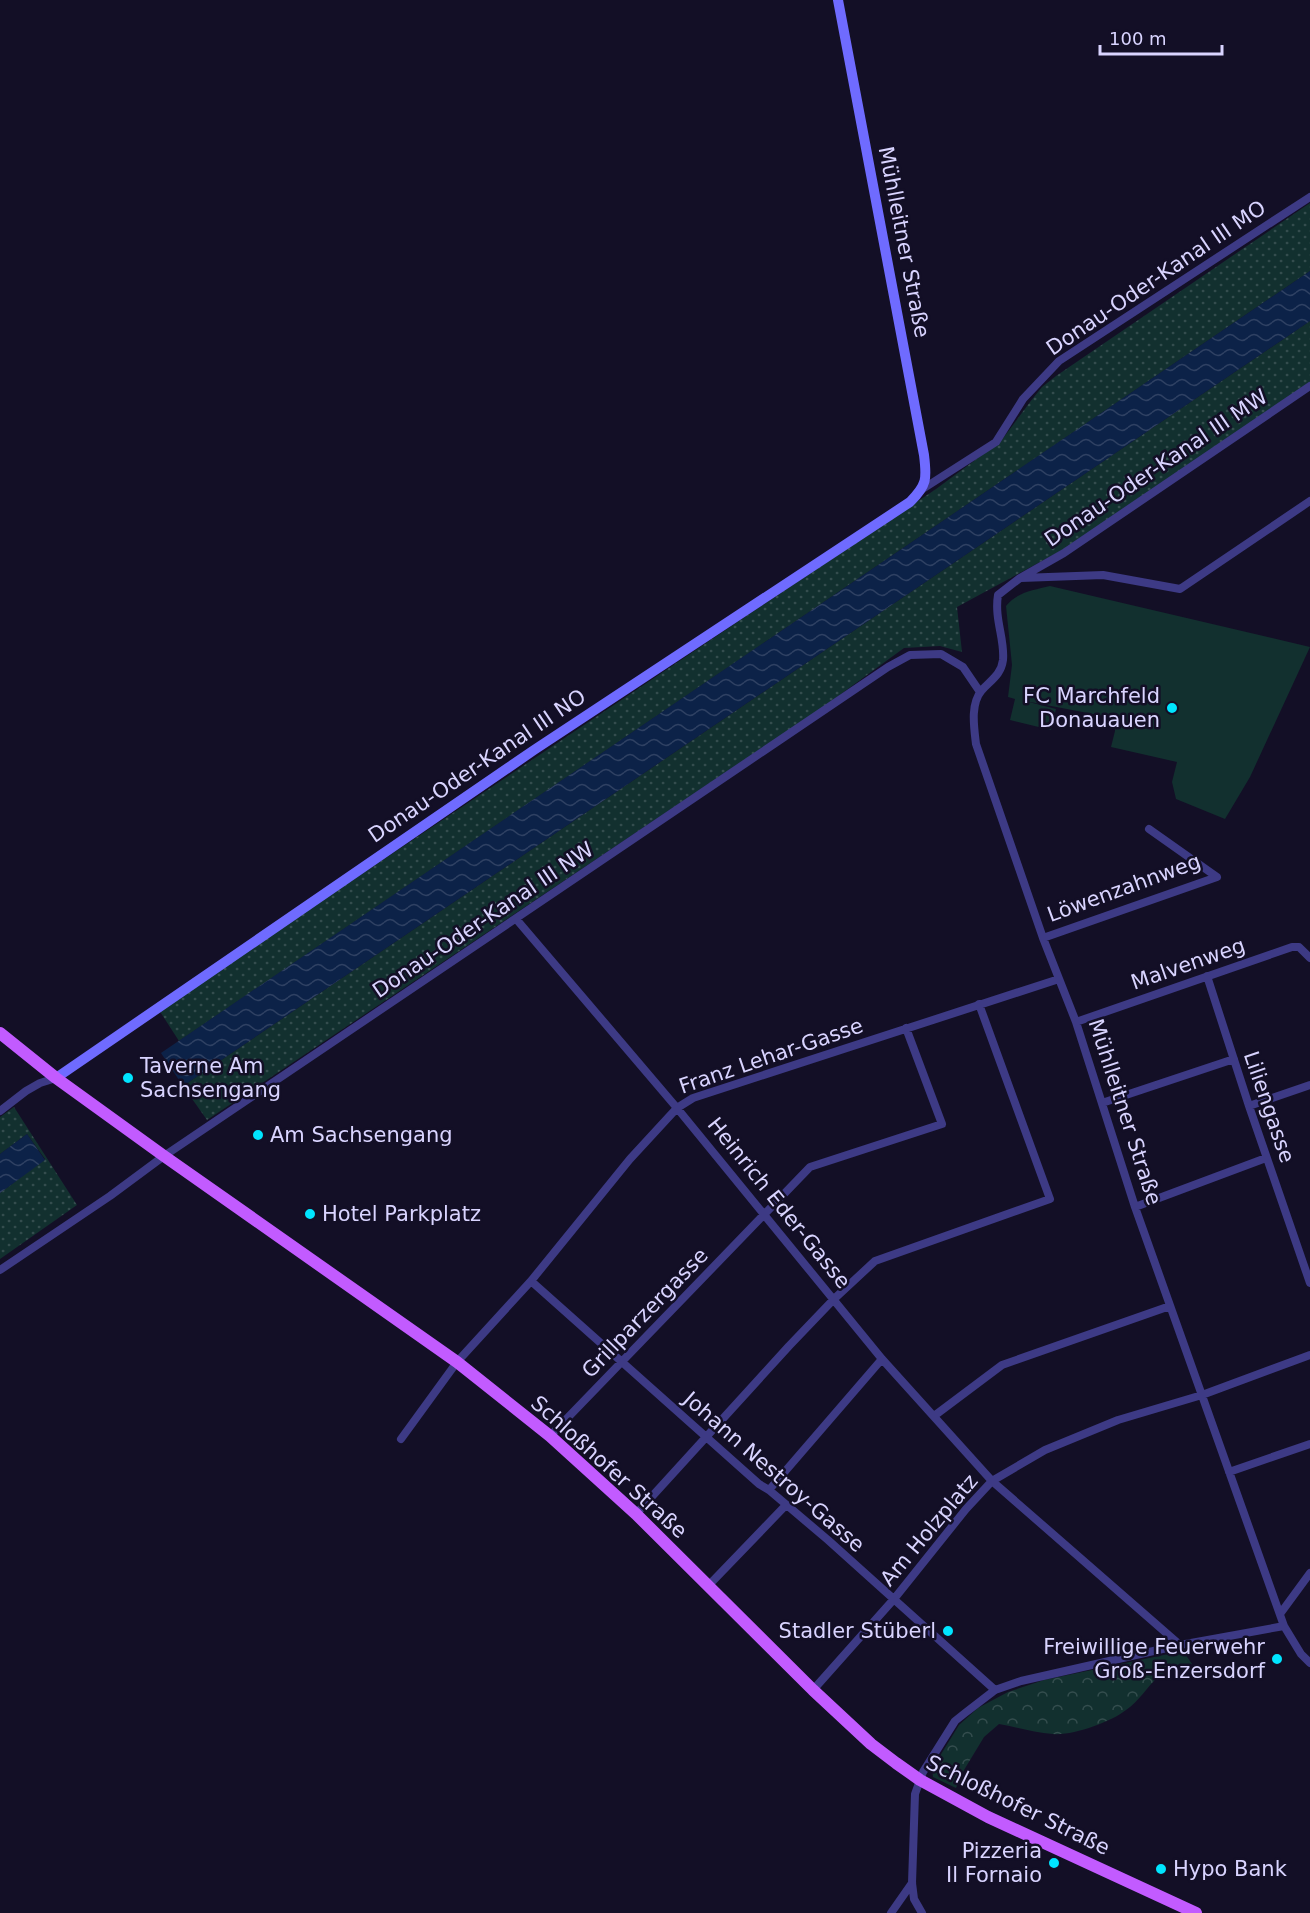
<svg xmlns="http://www.w3.org/2000/svg" width="1310" height="1913" viewBox="0 0 1310 1913" font-family="'DejaVu Sans',sans-serif">
<style>
.grass{fill:url(#grass-dots)}
.park{fill:url(#park-crowns)}
.pitch{fill:#12302f}
.water{fill:url(#water-waves)}
.lines{fill:none;stroke-linecap:round;stroke-linejoin:round}
.street{stroke:#3d3a85;stroke-width:8}
.secondary{stroke:#6f6bff;stroke-width:10}
.primary{stroke:#c25bff;stroke-width:12}
.poi-dot{fill:#00e5ff;stroke:#130f26;stroke-width:2}
.labels{text-anchor:middle;dominant-baseline:central;stroke-width:5;stroke-linejoin:round;paint-order:stroke}
.street-label{font-size:21px;fill:#d9d4ff;stroke:#130f26}
.poi-label{font-size:21px;fill:#d9d4ff;stroke:#130f26;text-anchor:end}
</style>
<defs>
<pattern id="grass-dots" width="8" height="8" patternUnits="userSpaceOnUse" patternTransform="scale(1.5)"><rect width="8" height="8" fill="#12302f"/><path d="M2 2h.1M6 6h.1" fill="none" stroke="#344d4e" stroke-width="1.8" stroke-linecap="round"/></pattern>
<pattern id="park-crowns" width="20" height="18" patternUnits="userSpaceOnUse" patternTransform="scale(1.5)"><rect width="20" height="18" fill="#12302f"/><path d="M2 6a3 3 0 1 1 6 0M12 15a3 3 0 1 1 6 0" fill="none" stroke="#344d4e"/></pattern>
<pattern id="water-waves" width="16" height="10" patternUnits="userSpaceOnUse" patternTransform="scale(1.5)"><rect width="16" height="10" fill="#0c2248"/><path d="M0 5q4-4 8 0t8 0" fill="none" stroke="#2f4163"/></pattern>
</defs>
<rect width="100%" height="100%" fill="#130f26"/>
<path class="grass" d="M 1310,203 L 1310,271 L 179,1041 L 159,1010 L 936,489 L 1001,441 L 1030,402 L 1042,387 L 1056,376 Z
M 1310,321 L 1310,383 L 1064,549 L 957,607 L 962,652 L 940,646 L 904,648 L 819,710 L 207,1120 L 183,1086 Z
M 14,1107 L 77,1205 L 0,1259 L 0,1193 L 45,1159 L 27,1134 L 0,1154 L 0,1117 Z"/>
<path class="park" d="M 1183,1651 L 1192,1664 C 1181,1669 1168,1669 1158,1677 C 1147,1687 1139,1701 1126,1710 C 1111,1722 1072,1736 1053,1734 C 1035,1733 1016,1727 999,1724 L 984,1737 L 964,1770 L 956,1788 L 933,1777 L 932,1769 L 959,1725 L 978,1708 L 1008,1692 L 1044,1680 Z"/>
<path class="pitch" d="M 1050,586 L 1310,647 L 1250,777 L 1225,819 L 1176,799 L 1172,782 L 1177,762 L 1111,747 L 1115,731 L 1114,718 L 1025,701 L 1056,709 L 1051,730 L 1010,720 L 1015,699 L 1008,697 L 1012,665 L 1006,606 C 1017,592 1034,590 1050,586 Z"/>
<path class="water" d="M 1310,271 L 1310,321 L 183,1086 L 161,1053 Z
M 27,1134 L 45,1160 L 0,1193 L 0,1154 Z"/>
<g class="lines">
<path class="street" d="M 1310,386 L 1064,553 L 1020,578 L 998,595 C 994,619 1005,639 1003,660 C 1001,675 991,680 982,690 C 970,704 974,727 976,744 L 1043,938 L 1076,1022 L 1135,1207 L 1284,1626 L 1301,1654 L 1310,1663
M 921,490 L 996,442 L 1023,399 L 1059,361 L 1310,197
M 1021,578 L 1103,575 L 1180,589 L 1310,501
M 517,920 L 677,1108 L 882,1359 L 992,1481 L 1180,1645
M 1043,938 L 1217,877 L 1149,829
M 1207,976 L 1249,1106 L 1310,1283
M 1076,1022 L 1292,947 L 1299,947 L 1310,958
M 1102,1103 L 1234,1059
M 1249,1106 L 1310,1085
M 0,1111 L 26,1091 L 40,1083 L 56,1078
M 1135,1207 L 1266,1158
M 0,1270 L 110,1196 L 164,1156 L 888,667 L 910,655 L 941,654 L 963,667 L 980,692
M 531,1281 L 759,1484 L 769,1490 L 828,1540 L 995,1690
M 934,1416 L 1002,1365 L 1170,1306
M 550,1436 L 810,1167 L 942,1124 L 906,1028
M 401,1439 L 457,1362 L 531,1281 L 630,1159 L 677,1108 L 693,1098 L 1059,979
M 1229,1472 L 1310,1444
M 769,1490 L 882,1359
M 636,1514 L 789,1346 L 834,1299 L 875,1261 L 1050,1199 L 979,1004
M 709,1585 L 786,1505
M 1280,1614 L 1310,1573
M 813,1690 L 894,1599 L 966,1509 L 992,1481 L 1045,1450 L 1118,1420 L 1202,1395 L 1310,1355
M 891,1913 L 912,1883
M 922,1913 L 914,1899 L 912,1883 L 915,1794 L 923,1772 L 955,1721 L 965,1713 L 995,1690 L 1021,1681 L 1180,1645 L 1284,1626"/>
<path class="secondary" d="M 56,1078 L 534,750 L 910,502 C 927,485 927,479 924,455 L 838,0"/>
<path class="primary" d="M 0,1033 L 56,1078 L 164,1156 L 457,1362 L 550,1436 L 636,1514 L 813,1690 L 871,1744 L 896,1763 L 920,1780 L 988,1817 L 1196,1913"/>
</g>
<g class="poi-dot">
<circle cx="1172" cy="708" r="6"/>
<circle cx="128" cy="1078" r="6"/>
<circle cx="258" cy="1135" r="6"/>
<circle cx="310" cy="1214" r="6"/>
<circle cx="948" cy="1631" r="6"/>
<circle cx="1277" cy="1659" r="6"/>
<circle cx="1054" cy="1863" r="6"/>
<circle cx="1161" cy="1869" r="6"/>
</g>
<g class="labels">
<g class="street-label">
<text transform="translate(904 242) rotate(79)">Mühlleitner Straße</text>
<text transform="translate(1156 278) rotate(-34)">Donau-Oder-Kanal III MO</text>
<text transform="translate(1156 468) rotate(-34)">Donau-Oder-Kanal III MW</text>
<text transform="translate(477 766) rotate(-34)">Donau-Oder-Kanal III NO</text>
<text transform="translate(1124 888) rotate(-20)">Löwenzahnweg</text>
<text transform="translate(483 920) rotate(-34)">Donau-Oder-Kanal III NW</text>
<text transform="translate(1188 964) rotate(-19)">Malvenweg</text>
<text transform="translate(771 1056) rotate(-19)">Franz Lehar-Gasse</text>
<text transform="translate(1269 1107) rotate(71)">Liliengasse</text>
<text transform="translate(1125 1112) rotate(72)">Mühlleitner Straße</text>
<text transform="translate(779 1203) rotate(51)">Heinrich Eder-Gasse</text>
<text transform="translate(645 1313) rotate(-46)">Grillparzergasse</text>
<text transform="translate(609 1467) rotate(42)">Schloßhofer Straße</text>
<text transform="translate(774 1472) rotate(41)">Johann Nestroy-Gasse</text>
<text transform="translate(929 1530) rotate(-50)">Am Holzplatz</text>
<text transform="translate(1018 1805) rotate(26)">Schloßhofer Straße</text>
</g>
<g class="poi-label">
<text x="1160" y="696">FC Marchfeld<tspan x="1160" dy="24">Donauauen</tspan></text>
<text x="140" y="1066" text-anchor="start">Taverne Am<tspan x="140" dy="24">Sachsengang</tspan></text>
<text x="270" y="1135" text-anchor="start">Am Sachsengang</text>
<text x="322" y="1214" text-anchor="start">Hotel Parkplatz</text>
<text x="936" y="1631">Stadler Stüberl</text>
<text x="1265" y="1647">Freiwillige Feuerwehr<tspan x="1265" dy="24">Groß-Enzersdorf</tspan></text>
<text x="1042" y="1851">Pizzeria<tspan x="1042" dy="24">Il Fornaio</tspan></text>
<text x="1173" y="1869" text-anchor="start">Hypo Bank</text>
</g>
</g>
<path d="M1100 45v9h122v-9" fill="none" stroke="#d9d4ff" stroke-width="3"/>
<text x="1109" y="45" font-size="18" fill="#d9d4ff" stroke="#130f26" stroke-width="4.5" paint-order="stroke">100 m</text>
</svg>
